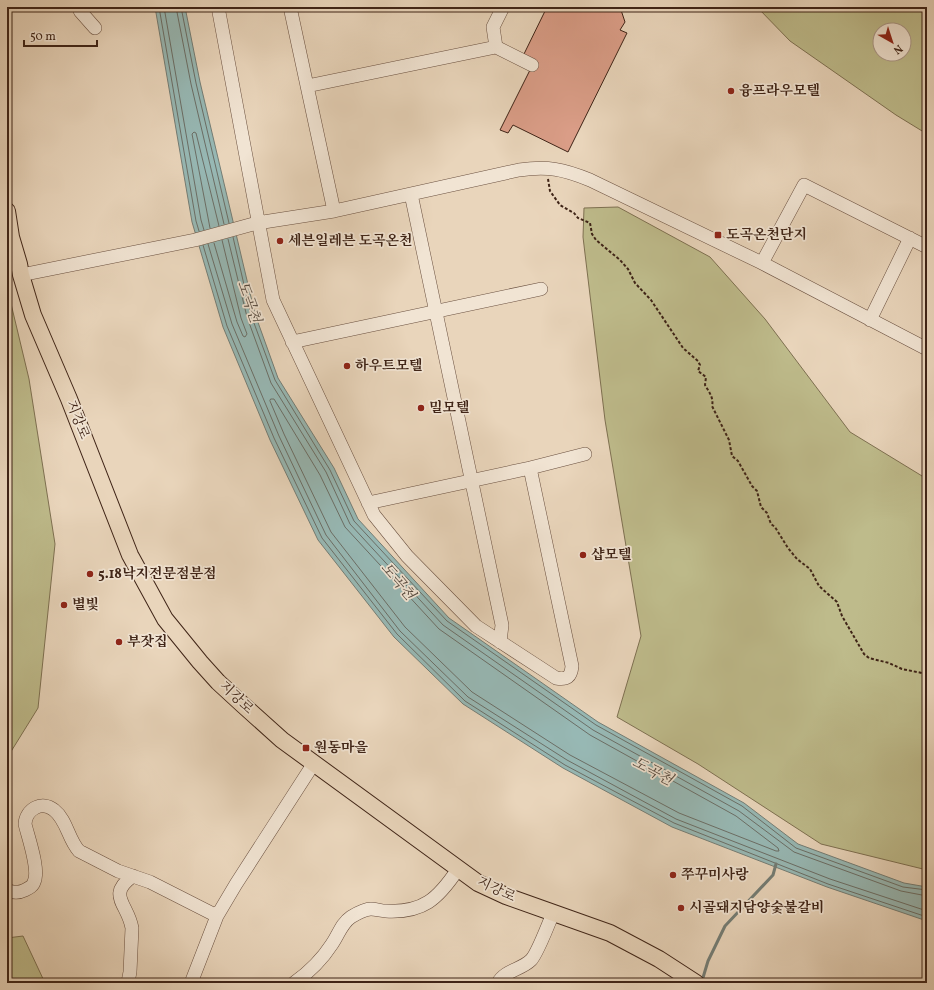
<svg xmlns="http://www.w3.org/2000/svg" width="934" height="990" viewBox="0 0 934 990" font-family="Vollkorn,'Noto Serif KR',serif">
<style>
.green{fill:#bebb8b;stroke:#7e7051;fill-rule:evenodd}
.water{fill:#97b8b4;stroke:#747d75}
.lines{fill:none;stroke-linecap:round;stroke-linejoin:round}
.shore{stroke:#6b6e66;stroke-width:1}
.stream{stroke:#747d75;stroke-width:3}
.building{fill:#da9d87;stroke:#3f2417}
.minor-casing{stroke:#6a5040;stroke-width:14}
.major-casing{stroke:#3f2417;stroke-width:18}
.path{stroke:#3f2417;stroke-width:2;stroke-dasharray:3 2;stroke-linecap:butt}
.minor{stroke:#f1e4d3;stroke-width:13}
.major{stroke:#e9d5bb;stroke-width:16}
.poi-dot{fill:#8f2418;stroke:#f1e4d3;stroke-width:1.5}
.labels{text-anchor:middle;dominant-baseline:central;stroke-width:3.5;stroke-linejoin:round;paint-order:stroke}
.poi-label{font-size:14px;font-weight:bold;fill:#3f2417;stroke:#f1e4d3;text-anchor:start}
.street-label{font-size:14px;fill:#3f2417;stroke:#f1e4d3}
.water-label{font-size:15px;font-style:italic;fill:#55493e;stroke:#f1e4d3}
</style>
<rect width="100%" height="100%" fill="#e9d5bb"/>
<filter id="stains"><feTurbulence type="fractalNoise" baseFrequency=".005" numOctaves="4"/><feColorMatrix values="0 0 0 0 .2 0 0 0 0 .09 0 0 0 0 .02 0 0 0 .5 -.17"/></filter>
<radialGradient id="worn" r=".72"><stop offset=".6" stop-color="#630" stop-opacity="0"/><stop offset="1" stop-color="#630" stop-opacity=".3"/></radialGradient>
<path class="green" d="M 757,7 L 927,7 L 927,134 L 896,115 L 790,41 ZM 880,30 L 904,30 L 904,54 L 880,54 Z
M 618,207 L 710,257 L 765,319 L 850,432 L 927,479 L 927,870 L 821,844 L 698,764 L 617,717 L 641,636 L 605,420 L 583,237 L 584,208 Z
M 7,287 L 29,379 L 55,544 L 38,708 L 7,758 Z
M 23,936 L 45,983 L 7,983 L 7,938 Z"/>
<path class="water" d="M 155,7 L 185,7 L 200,82 L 255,314 L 278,378 L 334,468 L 358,519 L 449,618 L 598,722 L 744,803 L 798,844 L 904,883 L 927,887 L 927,921 L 827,887 L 672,827 L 563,768 L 463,704 L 394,637 L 318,540 L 270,440 L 223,327 L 192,222 Z"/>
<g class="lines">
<path class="shore" d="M 159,7 L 196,221 L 199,231
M 164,7 L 201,220 L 204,230
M 176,7 L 191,84 L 224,224
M 181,7 L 196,83 L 229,223
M 210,228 L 192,134 L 194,132 L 196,133 L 219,226
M 233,237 L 251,315 L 275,380 L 330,470 L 354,521 L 447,621 L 596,725 L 742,806 L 796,848 L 903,887 L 927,890
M 228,239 L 247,317 L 271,383 L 326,472 L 350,524 L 443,625 L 593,730 L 739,811 L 794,852 L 901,891 L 927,896
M 214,243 L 237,322 L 243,336 L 245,337 L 247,334 L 241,318 L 222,240
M 208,244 L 232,324 L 279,436 L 326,535 L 400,631 L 468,697 L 567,760 L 676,819 L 830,879 L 927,911
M 203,245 L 227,326 L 274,438 L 322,538 L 397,634 L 465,701 L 565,765 L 674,823 L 828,884 L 927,917
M 271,399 L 274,399 L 320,475 L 345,527 L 439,629 L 590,735 L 736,816 L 778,848 L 779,851 L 776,851 L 679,813 L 570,755 L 472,692 L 405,627 L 331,532 L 284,434 L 270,401 Z"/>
<path class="stream" d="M 702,981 L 708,961 L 725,926 L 773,875 L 776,864"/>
</g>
<path class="building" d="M 547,7 L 620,7 L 625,22 L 620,30 L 627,33 L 568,152 L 513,125 L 508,133 L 500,130 L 534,62 L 523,56 Z"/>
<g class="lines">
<defs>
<path id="minor" d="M 80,7 L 80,11 L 95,28
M 218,7 L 273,300 L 374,515 L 407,556 L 476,626 L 556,678 C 567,680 571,677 572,666 L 530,468
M 290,7 L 334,211
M 496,47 L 493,27 L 503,7
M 307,86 L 496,47 L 532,65
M 411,194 L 502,625 L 500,642
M 762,263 L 804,185 L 927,247
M 21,275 L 195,240 L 257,223 L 334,211 L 519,170 C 548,166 563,169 590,180 L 762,263 L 927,349
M 870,320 L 910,238
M 292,342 L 541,289
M 368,503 L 530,468 L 585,454
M 7,890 C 13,893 19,893 25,890 C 29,888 33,886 34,882 C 40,870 28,837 25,824 C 26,809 42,800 54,810 C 67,820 68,839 79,851 L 118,871 L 150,882 L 217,916
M 128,982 L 130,972 L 132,928 C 128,904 106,895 133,876
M 191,983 L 217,916 L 236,884 L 314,763
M 294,983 C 308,973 323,958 332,944 C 339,934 341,924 351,917 C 356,914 366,909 371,909 C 376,909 381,911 386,911 C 423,913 438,899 458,869
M 498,983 C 505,970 521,970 531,960 C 537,954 549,923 553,913"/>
<path id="major" d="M 7,211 L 11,237 L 19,264 L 21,275 L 33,315 L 69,399 L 130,555 L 165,619 L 200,662 L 218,682 L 243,705 L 282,740 L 478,883 L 506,896 L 610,933 L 659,959 L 696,983"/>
</defs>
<use href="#minor" class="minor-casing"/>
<use href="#major" class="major-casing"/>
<path class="path" d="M 548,179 L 550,191 L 560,205 L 574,213 L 578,218 L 590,223 L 592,234 L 596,240 L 620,260 L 628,269 L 635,283 L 651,300 L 683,348 L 698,361 L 700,365 L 698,371 L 706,377 L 705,385 C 709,392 714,398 712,406 L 729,440 L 732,456 L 738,461 L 752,486 L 757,491 L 761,507 L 767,513 L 771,524 L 775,527 L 788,548 L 797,559 L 810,569 L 819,586 L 837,602 L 842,616 L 864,654 L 869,658 L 889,663 L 902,669 L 927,674"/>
<use href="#minor" class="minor"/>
<use href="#major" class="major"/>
</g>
<g class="poi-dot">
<circle cx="731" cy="91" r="4"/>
<rect x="714" y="231" width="8" height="8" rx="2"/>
<circle cx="280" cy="241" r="4"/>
<circle cx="347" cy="366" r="4"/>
<circle cx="421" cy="408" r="4"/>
<circle cx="583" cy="555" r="4"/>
<circle cx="90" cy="574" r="4"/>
<circle cx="64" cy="605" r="4"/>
<circle cx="119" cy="642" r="4"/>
<rect x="302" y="744" width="8" height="8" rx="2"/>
<circle cx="673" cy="875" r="4"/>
<circle cx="681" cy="908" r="4"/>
</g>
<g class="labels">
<g class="poi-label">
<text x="739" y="91">융프라우모텔</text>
<text x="726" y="235">도곡온천단지</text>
<text x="288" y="241">세븐일레븐 도곡온천</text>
<text x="355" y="366">하우트모텔</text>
<text x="429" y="408">밀모텔</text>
<text x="591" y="555">샵모텔</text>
<text x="98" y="574">5.18낙지전문점분점</text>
<text x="72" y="605">별빛</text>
<text x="127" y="642">부잣집</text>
<text x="314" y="748">원동마을</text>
<text x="681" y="875">쭈꾸미사랑</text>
<text x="689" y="908">시골돼지담양숯불갈비</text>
</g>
<g class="street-label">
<text transform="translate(77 420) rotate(68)">지강로</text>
<text transform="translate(236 698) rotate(43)">지강로</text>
<text transform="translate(496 890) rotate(25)">지강로</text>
</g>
<g class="water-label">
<text transform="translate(248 302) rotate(71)">도곡천</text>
<text transform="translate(397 582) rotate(50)">도곡천</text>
<text transform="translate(652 772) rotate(28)">도곡천</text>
</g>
</g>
<rect width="934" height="990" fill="none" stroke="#e9d5bb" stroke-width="24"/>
<rect x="8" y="8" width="918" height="974" fill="none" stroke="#3f2417" stroke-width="2"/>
<rect x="12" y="12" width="910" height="966" fill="none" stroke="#3f2417"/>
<g transform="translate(892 42) rotate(141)"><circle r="19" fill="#f1e4d3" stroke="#aa9788"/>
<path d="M0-3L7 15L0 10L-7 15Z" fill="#8f2418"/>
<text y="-6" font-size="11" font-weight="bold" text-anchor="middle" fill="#3f2417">N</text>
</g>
<path d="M24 40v6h73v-6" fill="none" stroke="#3f2417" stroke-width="2"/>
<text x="30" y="40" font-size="12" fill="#3f2417" stroke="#f1e4d3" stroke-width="3" paint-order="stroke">50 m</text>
<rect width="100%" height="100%" filter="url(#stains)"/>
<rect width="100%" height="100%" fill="url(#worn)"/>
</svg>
